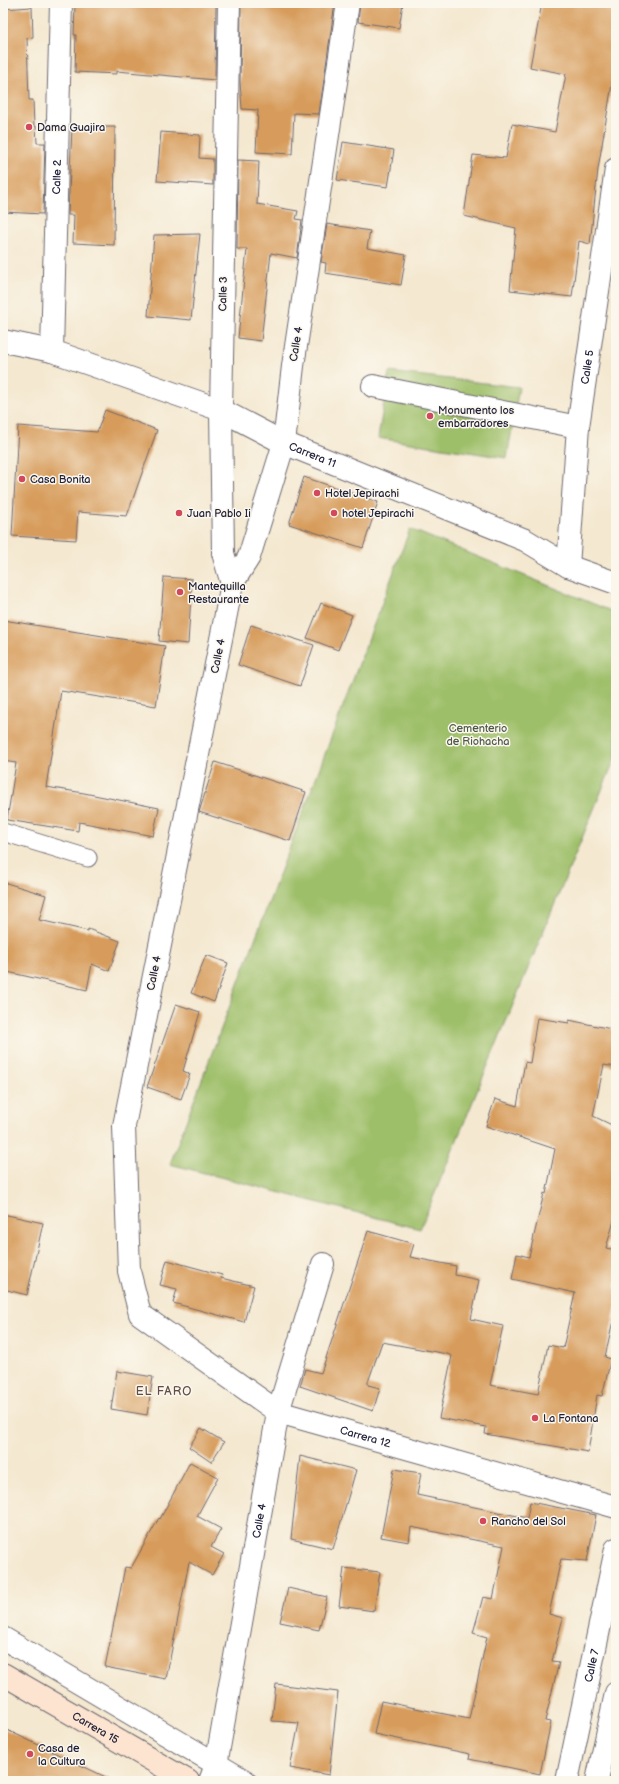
<svg xmlns="http://www.w3.org/2000/svg" width="619" height="1784" viewBox="0 0 619 1784" font-family="'Balsamiq Sans',sans-serif">
<style>
.green{fill:#9ebf69;stroke:#607052}
.building{fill:#d79c5c}
.lines{fill:none;stroke-linecap:round;stroke-linejoin:round}
.service-casing{stroke:#6c676f;stroke-width:19}
.minor-casing{stroke:#6c676f;stroke-width:24}
.tertiary-casing{stroke:#6c676f;stroke-width:24}
.secondary-casing{stroke:#6c676f;stroke-width:24}
.service{stroke:#fff;stroke-width:17}
.minor{stroke:#fff;stroke-width:22}
.tertiary{stroke:#fff;stroke-width:22}
.secondary{stroke:#fde4d0;stroke-width:22}
.poi-dot{fill:#d1495b;stroke:#fbf7ec;stroke-width:1.5}
.labels{text-anchor:middle;dominant-baseline:central;stroke-width:3;stroke-linejoin:round;paint-order:stroke}
.poi-label{font-size:11px;fill:#22223b;stroke:#fbf7ec;text-anchor:start}
.street-label{font-size:11px;fill:#22223b;stroke:#fbf7ec}
.park-label{font-size:11px;fill:#4d594b;stroke:#fbf7ec}
.neighbourhood-label{font-size:12px;letter-spacing:1px;fill:#614d47;stroke:#fbf7ec}
</style>
<rect width="100%" height="100%" fill="#fbf7ec"/>
<filter id="ink" filterUnits="userSpaceOnUse"><feTurbulence type="fractalNoise" baseFrequency=".025" numOctaves="2"/><feDisplacementMap in="SourceGraphic" scale="8" xChannelSelector="R" yChannelSelector="G"/><feConvolveMatrix kernelMatrix="1 2 1 2 8 2 1 2 1" color-interpolation-filters="sRGB"/></filter>
<filter id="wash" filterUnits="userSpaceOnUse"><feTurbulence type="fractalNoise" baseFrequency=".012" numOctaves="4" result="noise"/><feDisplacementMap in="SourceGraphic" scale="16" xChannelSelector="R" yChannelSelector="G"/><feGaussianBlur stdDeviation="0.9" result="paint"/><feColorMatrix in="noise" values="0 0 0 0 0 0 0 0 0 0 0 0 0 0 0 0 0 1.4 0 .05"/><feComposite in="paint" operator="in"/></filter>
<g filter="url(#wash)">
<rect width="100%" height="100%" fill="#f4e8d0"/>
<path class="green" d="M 389,372 L 519,387 L 507,458 L 378,438 Z
M 410,529 L 616,613 L 616,756 L 420,1229 L 170,1164 Z"/>
<g id="blocks">
<path class="building" d="M 75,3 L 216,3 L 215,80 L 117,71 L 117,74 L 75,72 L 76,35 L 74,35 Z
M 241,3 L 335,3 L 319,114 L 294,113 L 292,154 L 256,152 L 258,110 L 242,109 L 240,82 Z
M 360,3 L 403,3 L 399,28 L 358,22 Z
M 542,3 L 616,3 L 616,46 L 612,84 L 598,169 L 590,244 L 579,241 L 572,297 L 510,290 L 516,228 L 464,216 L 473,155 L 506,158 L 512,124 L 555,132 L 566,74 L 530,67 Z
M 32,7 L 33,37 L 27,38 L 29,100 L 33,100 L 34,126 L 36,126 L 37,143 L 45,143 L 43,214 L 3,212 L 3,9 Z
M 72,127 L 115,127 L 114,245 L 73,243 L 74,215 L 68,215 Z
M 161,132 L 200,135 L 199,158 L 213,159 L 213,185 L 157,181 Z
M 343,142 L 394,150 L 388,187 L 337,180 Z
M 238,160 L 259,161 L 257,204 L 298,211 L 296,219 L 302,220 L 297,258 L 271,253 L 261,341 L 238,338 L 247,249 L 237,249 Z
M 327,224 L 370,231 L 367,248 L 406,255 L 401,285 L 325,273 L 326,263 L 321,262 Z
M 200,234 L 191,320 L 148,316 L 154,235 Z
M 105,410 L 157,430 L 127,516 L 78,512 L 76,540 L 12,536 L 18,426 L 97,432 Z
M 304,477 L 378,502 L 363,548 L 289,524 Z
M 164,577 L 192,579 L 188,644 L 159,641 Z
M 321,603 L 352,615 L 338,650 L 307,638 Z
M 3,620 L 165,646 L 156,706 L 61,691 L 46,787 L 84,793 L 159,808 L 153,836 L 79,822 L 78,831 L 7,820 L 16,763 L 3,761 Z
M 251,625 L 314,645 L 300,686 L 238,665 Z
M 215,762 L 306,792 L 290,841 L 199,812 Z
M 3,882 L 46,895 L 39,920 L 88,931 L 88,929 L 120,941 L 109,971 L 92,964 L 87,990 L 3,971 Z
M 206,955 L 228,963 L 214,1002 L 191,993 Z
M 176,1004 L 200,1012 L 183,1071 L 190,1074 L 181,1099 L 147,1087 Z
M 537,1018 L 569,1023 L 569,1020 L 616,1030 L 616,1067 L 604,1065 L 593,1116 L 616,1127 L 616,1214 L 606,1248 L 616,1250 L 616,1306 L 605,1357 L 611,1359 L 602,1396 L 597,1395 L 588,1452 L 485,1434 L 486,1427 L 439,1418 L 452,1356 L 447,1354 L 382,1342 L 368,1382 L 368,1385 L 380,1388 L 373,1411 L 300,1386 L 305,1369 L 321,1373 L 368,1231 L 414,1244 L 410,1257 L 456,1266 L 455,1275 L 479,1280 L 471,1319 L 503,1326 L 490,1385 L 538,1394 L 548,1345 L 563,1348 L 575,1293 L 512,1279 L 517,1254 L 529,1257 L 544,1193 L 546,1194 L 555,1149 L 486,1126 L 495,1099 L 517,1106 L 525,1062 L 530,1063 Z
M 3,1214 L 43,1223 L 27,1295 L 3,1289 Z
M 167,1260 L 222,1275 L 221,1278 L 254,1286 L 244,1322 L 173,1303 L 177,1289 L 160,1285 Z
M 117,1371 L 153,1377 L 147,1415 L 111,1409 Z
M 201,1428 L 224,1442 L 211,1462 L 189,1447 Z
M 300,1456 L 356,1470 L 333,1549 L 291,1539 Z
M 190,1462 L 218,1477 L 197,1516 L 221,1529 L 211,1547 L 224,1554 L 212,1575 L 189,1562 L 166,1679 L 105,1667 L 125,1567 L 131,1568 L 159,1518 L 160,1519 Z
M 394,1469 L 421,1473 L 417,1495 L 527,1518 L 530,1502 L 596,1515 L 587,1561 L 561,1559 L 549,1614 L 563,1618 L 552,1661 L 559,1662 L 545,1721 L 551,1722 L 540,1774 L 469,1759 L 470,1754 L 374,1734 L 381,1701 L 469,1719 L 487,1637 L 473,1633 L 483,1597 L 493,1599 L 504,1546 L 411,1527 L 409,1542 L 381,1537 Z
M 344,1568 L 380,1572 L 374,1611 L 339,1606 Z
M 288,1588 L 327,1597 L 319,1630 L 280,1622 Z
M 276,1684 L 338,1692 L 329,1775 L 290,1768 L 299,1723 L 272,1721 Z
M 3,1728 L 114,1781 L 3,1781 Z"/>
</g>
</g>
<g filter="url(#ink)">
<use href="#blocks" fill-opacity="0" stroke="#6c676f" stroke-width="1"/>
<g class="lines">
<defs>
<path id="service" d="M 3,832 L 88,858"/>
<g id="minor">
<path d="M 229,3 L 221,410 L 223,553 L 232,584"/>
<path id="s1" d="M 348,3 L 293,366 L 284,443 L 249,557 L 232,584 L 124,1126 L 129,1271 L 140,1314 L 278,1412 L 616,1507"/>
<path id="s2" d="M 3,341 L 52,351 L 221,410 L 284,443 L 525,540 L 568,566 L 616,583"/>
<path id="s3" d="M 52,351 L 61,3"/>
<path d="M 373,386 L 578,427"/>
<path id="s4" d="M 568,566 L 578,427 L 616,169"/>
<path id="s5" d="M 210,1781 L 216,1765 L 278,1412 L 323,1264"/>
</g>
<g id="tertiary">
<path d="M 3,1638 L 245,1781"/>
<path id="s6" d="M 567,1781 L 616,1549"/>
<path d="M 597,1781 L 616,1693"/>
</g>
<g id="secondary">
<path id="s7" d="M 3,1674 L 188,1781"/>
</g>
</defs>
<use href="#service" class="service-casing"/>
<use href="#minor" class="minor-casing"/>
<use href="#tertiary" class="tertiary-casing"/>
<use href="#secondary" class="secondary-casing"/>
<use href="#service" class="service"/>
<use href="#minor" class="minor"/>
<use href="#tertiary" class="tertiary"/>
<use href="#secondary" class="secondary"/>
</g>
</g>
<g class="poi-dot">
<circle cx="29" cy="127" r="4"/>
<circle cx="430" cy="416" r="4"/>
<circle cx="22" cy="479" r="4"/>
<circle cx="317" cy="493" r="4"/>
<circle cx="179" cy="513" r="4"/>
<circle cx="334" cy="513" r="4"/>
<circle cx="180" cy="592" r="4"/>
<circle cx="535" cy="1418" r="4"/>
<circle cx="483" cy="1521" r="4"/>
<circle cx="30" cy="1754" r="4"/>
</g>
<g class="labels">
<g class="poi-label">
<text x="37" y="127">Dama Guajira</text>
<text x="438" y="410">Monumento los<tspan x="438" dy="13">embarradores</tspan></text>
<text x="30" y="479">Casa Bonita</text>
<text x="325" y="493">Hotel Jepirachi</text>
<text x="187" y="513">Juan Pablo Ii</text>
<text x="342" y="513">hotel Jepirachi</text>
<text x="188" y="586">Mantequilla<tspan x="188" dy="13">Restaurante</tspan></text>
<text x="543" y="1418">La Fontana</text>
<text x="491" y="1521">Rancho del Sol</text>
<text x="38" y="1748">Casa de<tspan x="38" dy="13">la Cultura</tspan></text>
</g>
<g class="street-label">
<text stroke="none"><textPath href="#s3" startOffset="174">Calle 2</textPath></text>
<text transform="translate(223 294) rotate(-89)">Calle 3</text>
<text transform="translate(296 344) rotate(-81)">Calle 4</text>
<text stroke="none"><textPath href="#s4" startOffset="200">Calle 5</textPath></text>
<text stroke="none"><textPath href="#s2" startOffset="331">Carrera 11</textPath></text>
<text transform="translate(218 656) rotate(-79)">Calle 4</text>
<text transform="translate(154 973) rotate(-79)">Calle 4</text>
<text stroke="none"><textPath href="#s1" startOffset="1598">Carrera 12</textPath></text>
<text stroke="none"><textPath href="#s5" startOffset="265">Calle 4</textPath></text>
<text stroke="none"><textPath href="#s6" startOffset="118">Calle 7</textPath></text>
<text stroke="none"><textPath href="#s7" startOffset="107">Carrera 15</textPath></text>
</g>
<g class="park-label">
<text x="478" y="728">Cementerio<tspan x="478" dy="13">de Riohacha</tspan></text>
</g>
<g class="neighbourhood-label">
<text x="164" y="1391">EL FARO</text>
</g>
</g>
<rect width="619" height="1784" fill="none" stroke="#fbf7ec" stroke-width="16"/>
</svg>
